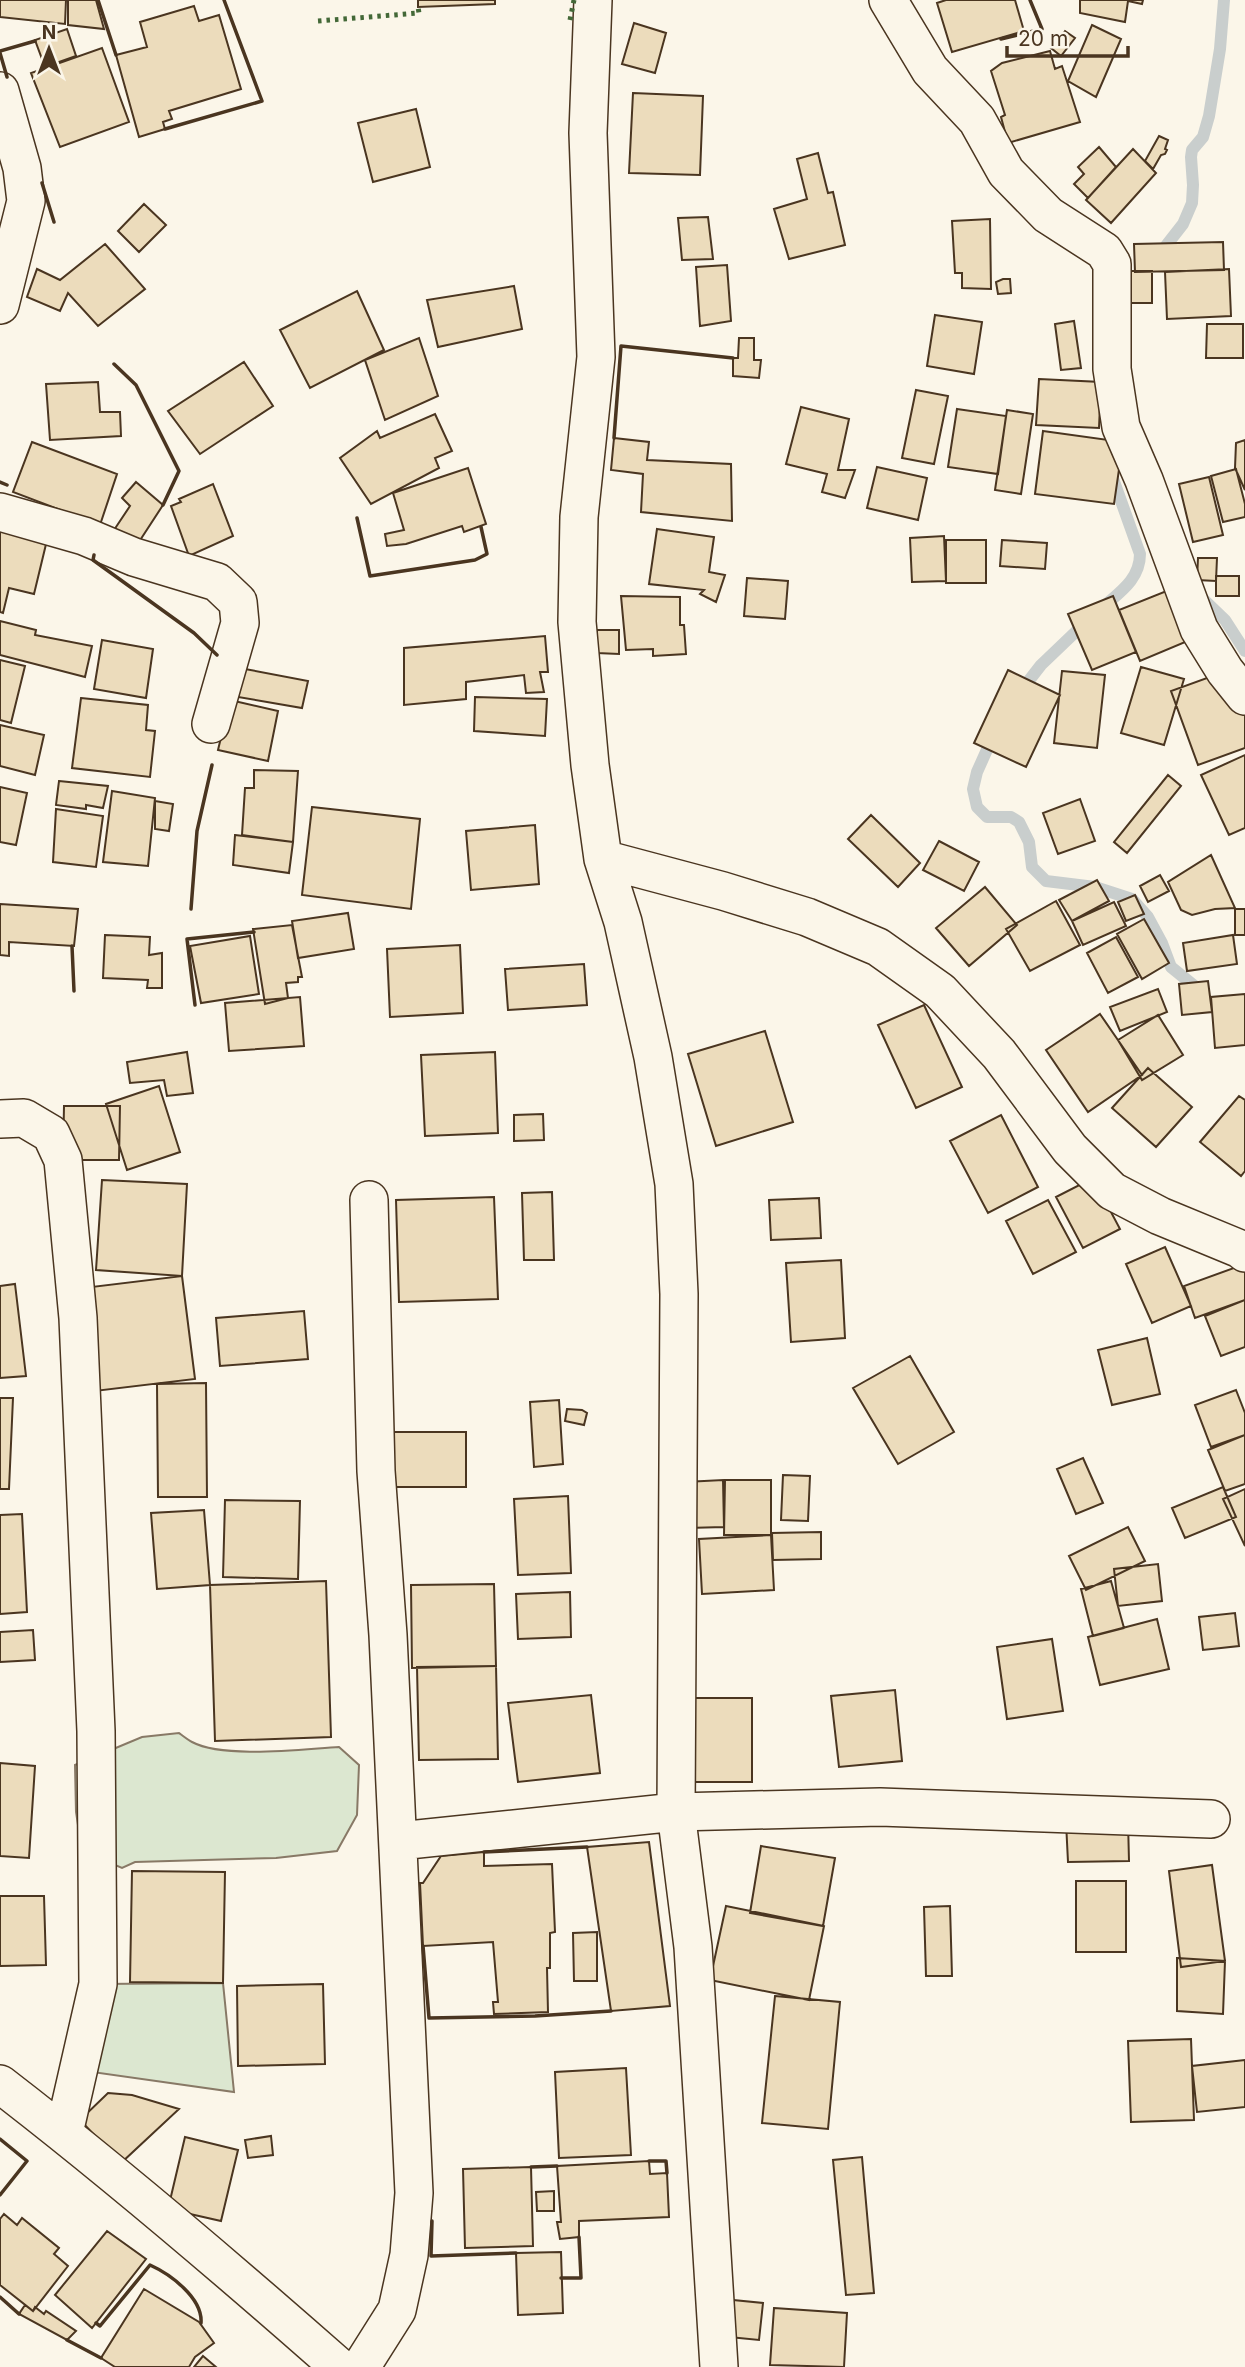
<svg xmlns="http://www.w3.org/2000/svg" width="1245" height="2367" viewBox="0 0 1245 2367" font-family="Inter,sans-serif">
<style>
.green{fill:#dce7d0;stroke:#887966;stroke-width:2}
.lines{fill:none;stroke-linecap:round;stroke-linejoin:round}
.stream{stroke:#c9cecd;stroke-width:12}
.building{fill:#ecdcbc;stroke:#4a3520;stroke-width:2}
.minor-casing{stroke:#4a3520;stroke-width:40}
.minor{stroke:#fbf6e9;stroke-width:37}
.hedge{stroke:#436837;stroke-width:5;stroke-dasharray:3.5 5;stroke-linecap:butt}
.wall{stroke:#4a3520;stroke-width:3.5}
</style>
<rect width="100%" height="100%" fill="#fbf6e9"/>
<path class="green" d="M 179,1733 C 183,1736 188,1740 192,1742 C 224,1759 303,1749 339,1747 L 359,1765 L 357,1815 L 337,1851 L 276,1858 L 135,1862 L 122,1868 L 82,1851 L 76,1812 L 75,1765 L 142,1737 Z
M 223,1983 L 234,2092 L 78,2070 L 98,1984 Z"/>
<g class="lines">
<path class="stream" d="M 1158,256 L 1183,224 L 1192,203 L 1193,185 L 1191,157 L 1192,150 L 1203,137 L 1209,116 L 1220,49 L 1224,0
M 1199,595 L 1225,620 L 1245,651
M 1103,607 C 1120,592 1140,579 1140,554 L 1111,473
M 1020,692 L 1041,665 L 1087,621
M 994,734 L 977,772 L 973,789 L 977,807 L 987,817 L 1011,817 L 1019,822 L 1029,842 L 1032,867 L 1046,881 L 1095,887 L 1132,899 L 1148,917 L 1162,943 L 1171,967 L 1203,993"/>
</g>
<path class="building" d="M 0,0 L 66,0 L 65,24 L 0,17 Z
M 68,0 L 96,0 L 104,29 L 68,25 Z
M 418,0 L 495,0 L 495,4 L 418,7 Z
M 946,0 L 1015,0 L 1024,31 L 952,52 L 937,3 Z
M 1080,0 L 1143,0 L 1142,4 L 1128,1 L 1125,22 L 1080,13 Z
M 194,6 L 199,21 L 219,15 L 241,89 L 169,111 L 172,119 L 163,122 L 165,129 L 139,137 L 116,55 L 147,47 L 140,22 Z
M 634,23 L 666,33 L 655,73 L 622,64 Z
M 1092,25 L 1121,39 L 1096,97 L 1068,81 Z
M 67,29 L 76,56 L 45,67 L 35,40 Z
M 1065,31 L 1075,38 L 1061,56 L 1051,48 Z
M 102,48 L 129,122 L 60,147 L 31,73 Z
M 1050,51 L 1055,69 L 1062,66 L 1080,122 L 1008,143 L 1001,117 L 1005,115 L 991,71 L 1002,63 Z
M 633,93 L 703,96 L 700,175 L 629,173 Z
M 416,109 L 430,167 L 373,182 L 358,123 Z
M 1159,136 L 1168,140 L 1165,149 L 1167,150 L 1165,154 L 1161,155 L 1153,169 L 1145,161 Z
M 1099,147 L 1116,167 L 1088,198 L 1074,184 L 1084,174 L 1078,167 Z
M 1133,149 L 1156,173 L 1111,223 L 1086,200 Z
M 818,153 L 828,193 L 833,192 L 845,245 L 789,259 L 774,209 L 807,199 L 797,159 Z
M 144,204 L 166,225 L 139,252 L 118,231 Z
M 708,217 L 713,259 L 682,260 L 678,218 Z
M 990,219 L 991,289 L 962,288 L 962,273 L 955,273 L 952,221 Z
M 1223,242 L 1224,270 L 1135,272 L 1134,244 Z
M 105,244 L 145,289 L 98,326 L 68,293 L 60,311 L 27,297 L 37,269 L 60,280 Z
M 727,265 L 731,321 L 700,326 L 696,267 Z
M 1229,269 L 1231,316 L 1167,319 L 1165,272 Z
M 1130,271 L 1152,271 L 1152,303 L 1130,303 Z
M 1003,279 L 1010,279 L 1011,293 L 998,294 L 996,282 Z
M 514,286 L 522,329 L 438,347 L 427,300 Z
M 357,291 L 384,350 L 310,388 L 280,330 Z
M 935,315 L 982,322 L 974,374 L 927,366 Z
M 1074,321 L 1081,368 L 1061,370 L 1055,324 Z
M 1207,324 L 1243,324 L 1243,358 L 1206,358 Z
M 419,338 L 438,396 L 385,420 L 365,360 Z
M 739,338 L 754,338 L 754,360 L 761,360 L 759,378 L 733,376 L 733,358 L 738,358 Z
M 244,362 L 273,406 L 200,454 L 168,411 Z
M 1039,379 L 1101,382 L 1099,428 L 1036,425 Z
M 98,382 L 100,412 L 120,412 L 121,436 L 50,440 L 46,384 Z
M 916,390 L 948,396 L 934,464 L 902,458 Z
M 801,407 L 849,419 L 838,470 L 855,470 L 845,498 L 822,492 L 827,474 L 786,464 Z
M 957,409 L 1006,416 L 998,474 L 948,467 Z
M 1007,410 L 1033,414 L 1021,494 L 995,490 Z
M 435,414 L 452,451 L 435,458 L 439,468 L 371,504 L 340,458 L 377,431 L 380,438 Z
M 1043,431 L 1123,442 L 1114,504 L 1035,494 Z
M 614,438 L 649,442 L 647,460 L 731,464 L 732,521 L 641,512 L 643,474 L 611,470 Z
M 1245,440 L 1245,490 L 1235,468 L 1236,443 Z
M 32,442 L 117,474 L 100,525 L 13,492 Z
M 877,467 L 927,478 L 918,520 L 867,508 Z
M 468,468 L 486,524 L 464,532 L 462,526 L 406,544 L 387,546 L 385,534 L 404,530 L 393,493 Z
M 1236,469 L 1245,504 L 1245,517 L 1223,522 L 1211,476 Z
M 1209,477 L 1223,535 L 1193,542 L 1179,484 Z
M 136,482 L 163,505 L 135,548 L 110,536 L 130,506 L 122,498 Z
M 213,484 L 233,536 L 189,556 L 171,506 L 181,502 L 179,499 Z
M 0,520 L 47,540 L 34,594 L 9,588 L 3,613 L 0,612 Z
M 657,529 L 714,537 L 709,572 L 725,575 L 716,602 L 700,594 L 704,590 L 649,584 Z
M 944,536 L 946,581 L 912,582 L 910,538 Z
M 946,540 L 986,540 L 986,583 L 946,583 Z
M 1002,540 L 1047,543 L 1045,569 L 1000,566 Z
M 1198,558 L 1217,558 L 1216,581 L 1197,580 Z
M 1216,576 L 1239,576 L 1239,596 L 1216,596 Z
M 747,578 L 788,581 L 785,619 L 744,616 Z
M 1169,590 L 1190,640 L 1140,661 L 1119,610 Z
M 621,596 L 680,597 L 680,625 L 684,625 L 686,654 L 653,656 L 653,649 L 626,650 Z
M 1113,596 L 1136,652 L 1092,670 L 1068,614 Z
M 0,621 L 36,630 L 35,635 L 92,646 L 85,677 L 0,655 Z
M 597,630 L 619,630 L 619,654 L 597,653 Z
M 545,636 L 548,672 L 540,672 L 544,692 L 526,693 L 524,675 L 466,682 L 466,699 L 404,705 L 404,648 Z
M 102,640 L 153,649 L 146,698 L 94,689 Z
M 0,660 L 25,666 L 11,723 L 0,720 Z
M 1141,667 L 1184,679 L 1164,745 L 1121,733 Z
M 245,669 L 308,681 L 302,708 L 238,697 Z
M 1008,670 L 1060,695 L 1026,767 L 974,743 Z
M 1229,670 L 1245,712 L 1245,748 L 1198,765 L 1171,691 Z
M 1062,671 L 1105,675 L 1097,748 L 1054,743 Z
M 475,697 L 547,699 L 545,736 L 474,731 Z
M 81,698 L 148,705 L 146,730 L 155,731 L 150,777 L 72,768 Z
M 230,700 L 278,711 L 268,761 L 218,750 Z
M 0,725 L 44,735 L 35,775 L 0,766 Z
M 1245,755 L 1245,828 L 1229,835 L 1201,775 Z
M 254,770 L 298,771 L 293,842 L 242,835 L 245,788 L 254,788 Z
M 1168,775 L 1181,786 L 1127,853 L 1114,842 Z
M 59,781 L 108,786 L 103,808 L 86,805 L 86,809 L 56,805 Z
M 0,787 L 27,793 L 16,845 L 0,842 Z
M 112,791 L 155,798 L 148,866 L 103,862 Z
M 1080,799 L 1095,841 L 1058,854 L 1043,813 Z
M 155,801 L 173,804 L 169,831 L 155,829 Z
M 312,807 L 420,819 L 411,909 L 302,895 Z
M 56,809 L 103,816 L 96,867 L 53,862 Z
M 871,815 L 920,863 L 898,887 L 848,839 Z
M 535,825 L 539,884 L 471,890 L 466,831 Z
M 235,835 L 293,842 L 289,873 L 233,865 Z
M 939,841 L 979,862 L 964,891 L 923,870 Z
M 1211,855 L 1235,908 L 1215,909 L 1192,915 L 1181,910 L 1168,882 Z
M 1160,875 L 1169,891 L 1148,902 L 1140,886 Z
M 1097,880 L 1109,901 L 1072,921 L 1059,900 Z
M 985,887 L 1017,925 L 969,966 L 936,928 Z
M 1135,895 L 1144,914 L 1126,921 L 1118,902 Z
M 1056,901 L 1080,945 L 1030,971 L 1006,929 Z
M 1114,902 L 1126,926 L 1083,945 L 1072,921 Z
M 0,904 L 78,909 L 74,946 L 9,942 L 9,956 L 0,955 Z
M 1235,909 L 1245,909 L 1245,935 L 1235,935 Z
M 348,913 L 354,949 L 298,958 L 292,921 Z
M 1144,919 L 1169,963 L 1142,979 L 1117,934 Z
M 292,925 L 302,977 L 298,977 L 298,982 L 286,983 L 288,998 L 265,1004 L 253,929 Z
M 105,935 L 150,937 L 149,955 L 162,953 L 162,988 L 147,988 L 148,980 L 103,978 Z
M 1233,935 L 1237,964 L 1187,971 L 1183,943 Z
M 250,936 L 259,994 L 201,1003 L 190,946 Z
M 1116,937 L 1138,977 L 1108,993 L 1087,953 Z
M 460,945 L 463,1013 L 390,1017 L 387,949 Z
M 584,964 L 587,1005 L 508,1010 L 505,969 Z
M 1208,981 L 1212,1012 L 1182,1015 L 1179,984 Z
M 1158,989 L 1167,1012 L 1120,1031 L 1110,1007 Z
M 1245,994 L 1245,1045 L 1215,1048 L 1211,997 Z
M 300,997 L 304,1046 L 229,1051 L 225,1003 Z
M 924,1005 L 962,1087 L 916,1108 L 878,1025 Z
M 1100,1014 L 1142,1075 L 1088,1112 L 1046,1050 Z
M 1158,1015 L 1183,1055 L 1142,1080 L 1118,1040 Z
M 765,1031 L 793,1122 L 716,1146 L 688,1054 Z
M 187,1052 L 193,1093 L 167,1096 L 164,1080 L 130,1083 L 127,1062 Z
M 495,1052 L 498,1133 L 425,1136 L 421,1055 Z
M 1148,1068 L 1192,1107 L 1156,1147 L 1112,1108 Z
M 159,1086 L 180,1152 L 127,1170 L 106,1104 Z
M 1239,1096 L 1245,1100 L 1245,1171 L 1241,1176 L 1200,1142 Z
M 64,1106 L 120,1106 L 119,1160 L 63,1160 Z
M 543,1114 L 544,1140 L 514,1141 L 514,1115 Z
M 1001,1115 L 1038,1187 L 988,1213 L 950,1141 Z
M 1093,1178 L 1120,1229 L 1083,1248 L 1056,1197 Z
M 102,1180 L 187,1184 L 182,1276 L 96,1270 Z
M 552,1192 L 554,1260 L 524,1260 L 522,1193 Z
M 494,1197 L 498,1299 L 399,1302 L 396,1200 Z
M 819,1198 L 821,1238 L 771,1240 L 769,1200 Z
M 1048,1200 L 1076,1252 L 1033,1274 L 1006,1221 Z
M 1165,1247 L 1191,1306 L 1152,1323 L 1126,1264 Z
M 841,1260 L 845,1338 L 791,1342 L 786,1263 Z
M 1245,1264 L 1245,1300 L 1195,1318 L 1184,1286 Z
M 182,1276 L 195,1379 L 95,1391 L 83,1288 Z
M 15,1284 L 26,1376 L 0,1378 L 0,1286 Z
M 1245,1300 L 1245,1347 L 1221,1356 L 1205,1316 Z
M 304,1311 L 308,1359 L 220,1366 L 216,1318 Z
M 1147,1338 L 1160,1394 L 1112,1405 L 1098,1350 Z
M 910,1356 L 954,1432 L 898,1464 L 853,1388 Z
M 206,1383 L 207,1497 L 158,1497 L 157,1384 Z
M 1236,1390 L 1245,1413 L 1245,1435 L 1211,1447 L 1195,1405 Z
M 0,1398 L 13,1398 L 9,1489 L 0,1489 Z
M 559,1400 L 563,1464 L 534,1467 L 530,1402 Z
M 567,1409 L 582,1410 L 587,1413 L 584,1425 L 565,1421 Z
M 392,1432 L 466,1432 L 466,1487 L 392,1487 Z
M 1245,1435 L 1245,1484 L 1225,1491 L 1208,1450 Z
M 1083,1458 L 1103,1503 L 1076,1514 L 1057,1469 Z
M 783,1475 L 810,1476 L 808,1521 L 781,1520 Z
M 723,1480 L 724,1527 L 687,1528 L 685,1482 Z
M 725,1480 L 771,1480 L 771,1535 L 724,1535 Z
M 1223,1487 L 1236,1517 L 1185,1538 L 1172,1508 Z
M 1245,1489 L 1245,1546 L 1223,1499 Z
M 568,1496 L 571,1573 L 518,1575 L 514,1499 Z
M 225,1500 L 300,1501 L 298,1579 L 223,1577 Z
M 204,1510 L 210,1585 L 157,1589 L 151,1513 Z
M 22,1514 L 27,1612 L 0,1614 L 0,1515 Z
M 1128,1527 L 1145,1561 L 1086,1590 L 1069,1556 Z
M 821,1532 L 821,1559 L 773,1560 L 772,1533 Z
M 771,1535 L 774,1590 L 702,1594 L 699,1539 Z
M 1158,1564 L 1162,1601 L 1118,1606 L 1114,1569 Z
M 326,1581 L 331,1737 L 215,1741 L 210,1585 Z
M 1111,1581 L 1124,1628 L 1093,1636 L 1081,1589 Z
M 494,1584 L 496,1666 L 412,1668 L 411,1585 Z
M 570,1592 L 571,1637 L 518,1639 L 516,1594 Z
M 1235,1613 L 1239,1646 L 1203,1650 L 1199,1617 Z
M 1157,1619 L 1169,1669 L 1100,1685 L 1088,1637 Z
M 33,1630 L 35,1660 L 0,1662 L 0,1632 Z
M 1052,1639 L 1063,1711 L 1007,1719 L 997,1647 Z
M 496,1666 L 498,1759 L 419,1760 L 417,1667 Z
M 895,1690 L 902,1761 L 839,1767 L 831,1696 Z
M 591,1695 L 600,1773 L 518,1782 L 508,1703 Z
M 684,1698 L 752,1698 L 752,1782 L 684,1782 Z
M 0,1763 L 35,1766 L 29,1858 L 0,1856 Z
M 1128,1821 L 1129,1861 L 1068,1862 L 1066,1822 Z
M 649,1842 L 670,2006 L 611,2011 L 587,1847 Z
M 761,1846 L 835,1858 L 823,1926 L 750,1913 Z
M 484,1852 L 484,1866 L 552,1864 L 555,1932 L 550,1933 L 550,1968 L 547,1968 L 548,2012 L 494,2014 L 493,2002 L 498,2002 L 493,1942 L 423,1946 L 420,1883 L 423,1883 L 441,1856 Z
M 1212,1865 L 1225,1961 L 1181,1967 L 1169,1871 Z
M 132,1871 L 225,1872 L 223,1983 L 130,1982 Z
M 1076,1881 L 1126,1881 L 1126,1952 L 1076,1952 Z
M 0,1896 L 44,1896 L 46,1965 L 0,1966 Z
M 726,1906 L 824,1926 L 809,2000 L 710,1980 Z
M 950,1906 L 952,1976 L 926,1976 L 924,1907 Z
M 597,1932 L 597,1981 L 574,1981 L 573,1933 Z
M 1177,1958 L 1225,1961 L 1223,2014 L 1177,2011 Z
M 323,1984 L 325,2064 L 238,2066 L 237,1986 Z
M 775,1996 L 840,2002 L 828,2129 L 762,2123 Z
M 1191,2039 L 1194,2120 L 1131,2122 L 1128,2041 Z
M 1245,2060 L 1245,2107 L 1197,2112 L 1192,2066 Z
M 626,2068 L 631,2155 L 559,2158 L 555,2072 Z
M 108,2093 L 132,2095 L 179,2109 L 121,2163 L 80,2120 Z
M 271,2136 L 273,2155 L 248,2158 L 245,2140 Z
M 185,2137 L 238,2150 L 221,2221 L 168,2209 Z
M 862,2157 L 874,2293 L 846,2295 L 833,2160 Z
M 649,2161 L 650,2174 L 667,2173 L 669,2217 L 579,2221 L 579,2237 L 560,2239 L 557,2222 L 561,2222 L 557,2166 Z
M 531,2167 L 533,2246 L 465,2248 L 463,2169 Z
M 554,2191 L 554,2211 L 537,2211 L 536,2192 Z
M 4,2214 L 17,2225 L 22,2218 L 59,2248 L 54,2254 L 68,2266 L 33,2311 L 0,2285 L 0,2219 Z
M 107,2231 L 146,2259 L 92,2328 L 55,2295 Z
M 561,2252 L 563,2313 L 518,2315 L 516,2253 Z
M 144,2289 L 199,2322 L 214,2343 L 195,2357 L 189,2367 L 115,2367 L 101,2358 Z
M 713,2298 L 763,2303 L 759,2340 L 709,2335 Z
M 25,2305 L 33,2311 L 35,2307 L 44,2314 L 46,2311 L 76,2331 L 67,2340 L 19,2314 Z
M 774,2308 L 847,2313 L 844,2367 L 770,2365 Z
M 203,2356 L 216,2367 L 194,2367 Z"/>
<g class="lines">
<defs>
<path id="minor" d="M 593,0 L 588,133 L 596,357 L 579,517 L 577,622 L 590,765 L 603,859 L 623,922 L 653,1057 L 674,1184 L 679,1294 L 676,1812 L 693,1947 L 719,2367
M 888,0 L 930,70 L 977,120 L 1006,172 L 1048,215 L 1104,251 L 1112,264 L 1112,369 L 1121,427 L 1144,480 L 1199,629 L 1225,671 L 1245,696
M 0,91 L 22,168 L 26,201 L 0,305
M 0,512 L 84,536 L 134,557 L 217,582 L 238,602 L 240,623 L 211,724
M 603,859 L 723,891 L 807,917 L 878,947 L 940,991 L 999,1054 L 1070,1149 L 1112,1191 L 1160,1216 L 1240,1249 L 1245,1253
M 0,1119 L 24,1118 L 51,1134 L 63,1160 L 78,1318 L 96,1731 L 98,1984 L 64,2133
M 399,1841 L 676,1812 L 880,1807 L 1211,1819
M 0,2084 C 117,2174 229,2270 339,2367
M 361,2367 L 397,2310 L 409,2255 L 414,2193 L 388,1635 L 376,1471 L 369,1200"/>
</defs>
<use href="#minor" class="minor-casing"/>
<use href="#minor" class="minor"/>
<path class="hedge" d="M 570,20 L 574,0
M 318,21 L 419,13 L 418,7"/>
<path class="wall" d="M 98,0 L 116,55
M 1001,39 L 1042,29 L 1030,0
M 0,51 L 35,41
M 0,53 L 7,77
M 165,129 L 262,101 L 224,0
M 42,183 L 54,222
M 114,364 L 136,385 L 179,471 L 163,505
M 614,438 L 621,346 L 733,358
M 0,482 L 7,485
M 357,518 L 370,576 L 475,560 L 487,554 L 481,527
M 94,555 L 93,560 L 194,633 L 217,655
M 191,909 L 197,831 L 212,765
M 72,946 L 74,991
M 195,1005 L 187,939 L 254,932
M 484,1852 L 587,1847
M 423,1946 L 429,2018 L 535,2016 L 611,2011
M 0,2139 L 27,2161 L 0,2195
M 649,2161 L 666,2161 L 667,2173
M 531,2167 L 557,2166
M 432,2221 L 431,2256 L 516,2253
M 561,2278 L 581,2278 L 579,2237
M 0,2297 L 19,2314
M 96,2323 L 100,2326 L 150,2265 C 170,2274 203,2298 201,2323
M 67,2340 L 101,2358"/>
</g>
<g transform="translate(49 49)" stroke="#fbf6e9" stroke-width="5" paint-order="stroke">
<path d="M0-5L12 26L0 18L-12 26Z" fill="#4a3520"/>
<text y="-10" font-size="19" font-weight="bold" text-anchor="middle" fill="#4a3520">N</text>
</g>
<path d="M1007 46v10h121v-10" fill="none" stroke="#4a3520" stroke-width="3.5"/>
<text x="1018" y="46" font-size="21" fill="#4a3520" stroke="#fbf6e9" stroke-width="5" paint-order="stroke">20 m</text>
</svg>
